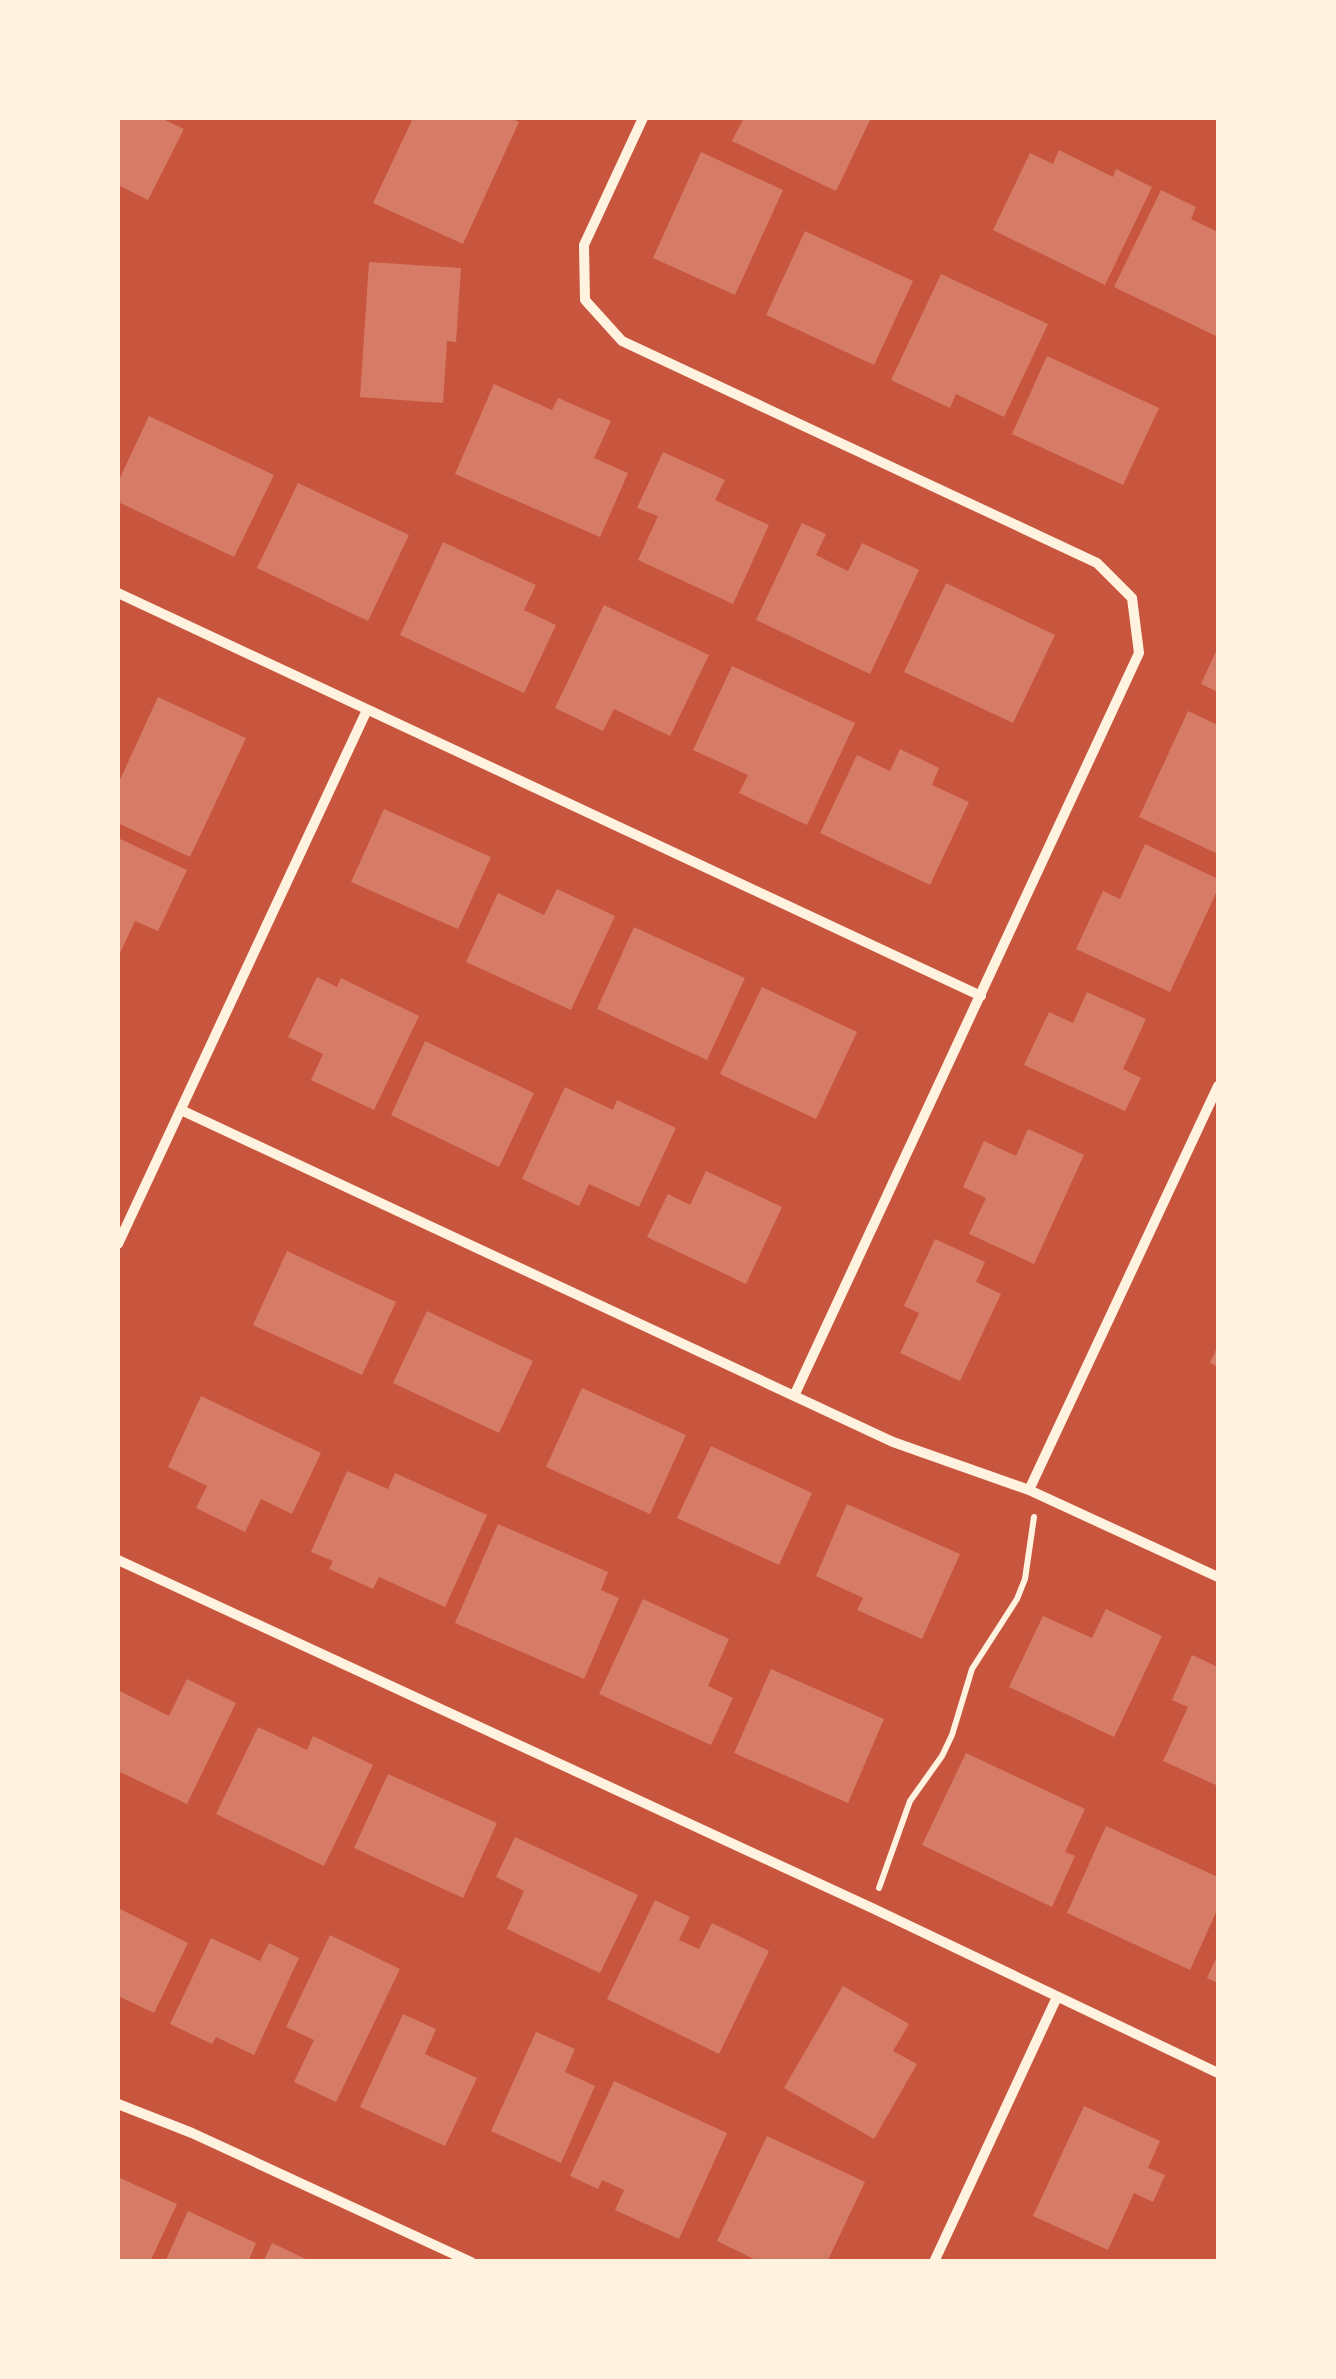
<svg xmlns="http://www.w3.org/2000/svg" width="1336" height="2379" viewBox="0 0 1336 2379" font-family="Helvetica,sans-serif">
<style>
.building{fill:#d67c66}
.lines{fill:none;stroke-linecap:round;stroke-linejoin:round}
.path{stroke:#fff3e0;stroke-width:6}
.minor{stroke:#fff3e0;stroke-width:10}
</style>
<rect width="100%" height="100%" fill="#c8553d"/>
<path class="building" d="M 118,118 L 161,118 L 184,129 L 148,200 L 118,185 Z
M 413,118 L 510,118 L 519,122 L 463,244 L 373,203 Z
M 744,118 L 871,118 L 836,191 L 732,141 Z
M 1059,150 L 1113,177 L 1116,169 L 1152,187 L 1105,285 L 993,230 L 1030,153 L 1053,164 Z
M 701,152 L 783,190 L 735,295 L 653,258 Z
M 1161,190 L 1196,207 L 1191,219 L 1218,232 L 1218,337 L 1114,287 Z
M 805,231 L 913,281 L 874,365 L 766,315 Z
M 369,262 L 461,268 L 456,342 L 447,341 L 443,403 L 360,397 Z
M 941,274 L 1048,324 L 1004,417 L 956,394 L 950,408 L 891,380 Z
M 1047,356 L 1159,408 L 1123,485 L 1012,434 Z
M 494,384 L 552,410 L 558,398 L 611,421 L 594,458 L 628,473 L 600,537 L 455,474 Z
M 149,416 L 274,475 L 234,557 L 118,502 L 118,482 Z
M 663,452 L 725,480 L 715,500 L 769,525 L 733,604 L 638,560 L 658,516 L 637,508 Z
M 298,483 L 409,535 L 368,621 L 257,568 Z
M 802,523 L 826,534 L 816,555 L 848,571 L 862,543 L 919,570 L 870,674 L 756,620 Z
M 443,542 L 536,585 L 524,610 L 556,625 L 524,693 L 400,635 Z
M 946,583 L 1055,635 L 1013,723 L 904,672 Z
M 604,605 L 709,655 L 670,736 L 614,709 L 603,731 L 555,708 Z
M 1218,647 L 1218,692 L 1201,684 Z
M 732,666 L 855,723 L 807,825 L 739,793 L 748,775 L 693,750 Z
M 158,697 L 246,738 L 190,857 L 118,823 L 118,784 Z
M 1188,711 L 1218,725 L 1218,854 L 1139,817 Z
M 900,749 L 939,768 L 932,785 L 969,802 L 930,885 L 820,833 L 857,755 L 890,771 Z
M 384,809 L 491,857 L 458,929 L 351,882 Z
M 118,838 L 187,870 L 158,931 L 135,921 L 118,957 Z
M 1145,844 L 1218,879 L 1218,889 L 1170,992 L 1076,949 L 1103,891 L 1120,899 Z
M 557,889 L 615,916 L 571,1010 L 466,962 L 498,893 L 544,915 Z
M 634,927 L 745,978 L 707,1060 L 597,1009 Z
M 317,977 L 337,987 L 341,978 L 419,1016 L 374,1110 L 311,1080 L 323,1054 L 288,1037 Z
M 762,987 L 857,1032 L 816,1119 L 720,1074 Z
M 1087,992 L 1146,1019 L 1123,1069 L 1141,1078 L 1125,1111 L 1024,1065 L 1049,1012 L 1073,1023 Z
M 425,1041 L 534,1093 L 499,1167 L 391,1115 Z
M 565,1087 L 613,1110 L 617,1100 L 676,1128 L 639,1207 L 589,1184 L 579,1206 L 522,1179 Z
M 1028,1129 L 1084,1155 L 1034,1264 L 969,1234 L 986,1198 L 963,1187 L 984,1141 L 1016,1156 Z
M 706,1171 L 782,1207 L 746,1284 L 647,1237 L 668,1194 L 690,1205 Z
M 935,1239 L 985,1262 L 976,1282 L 1001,1294 L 960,1381 L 900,1353 L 919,1313 L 904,1306 Z
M 287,1251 L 396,1302 L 362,1375 L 253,1325 Z
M 427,1311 L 533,1361 L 499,1433 L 393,1383 Z
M 1218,1345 L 1218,1367 L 1210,1363 Z
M 582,1388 L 686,1435 L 650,1514 L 546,1467 Z
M 201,1396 L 321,1453 L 292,1514 L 261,1499 L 245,1532 L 196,1508 L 207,1486 L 168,1467 Z
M 711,1446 L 812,1493 L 779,1565 L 677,1518 Z
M 347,1471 L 388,1489 L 395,1473 L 487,1515 L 445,1607 L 379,1577 L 373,1589 L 329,1569 L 333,1561 L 311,1552 Z
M 847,1504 L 960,1554 L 922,1639 L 857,1610 L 863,1598 L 816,1576 Z
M 498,1524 L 608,1572 L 601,1590 L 619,1598 L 584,1679 L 455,1623 Z
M 643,1599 L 729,1639 L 708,1686 L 733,1698 L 711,1745 L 599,1694 Z
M 1106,1609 L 1162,1636 L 1114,1737 L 1009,1687 L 1043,1616 L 1092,1638 Z
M 1192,1655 L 1218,1667 L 1218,1786 L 1163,1761 L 1188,1707 L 1172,1700 Z
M 771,1669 L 884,1719 L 848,1803 L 734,1753 Z
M 187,1679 L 236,1703 L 187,1804 L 118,1771 L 118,1690 L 169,1716 Z
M 258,1727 L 307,1750 L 313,1736 L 373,1765 L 324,1866 L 216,1814 Z
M 966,1753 L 1085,1809 L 1065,1852 L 1075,1856 L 1052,1907 L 922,1845 Z
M 388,1774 L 497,1823 L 463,1898 L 354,1848 Z
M 1106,1826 L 1218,1877 L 1218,1908 L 1190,1970 L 1067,1913 Z
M 515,1837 L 638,1895 L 600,1973 L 507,1929 L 524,1891 L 496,1877 Z
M 655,1900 L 690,1917 L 679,1940 L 699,1949 L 712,1923 L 769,1951 L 719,2054 L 607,1999 Z
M 118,1908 L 188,1943 L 154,2013 L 118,1996 Z
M 330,1935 L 400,1969 L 336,2102 L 294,2082 L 314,2040 L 286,2027 Z
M 211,1938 L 260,1961 L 269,1943 L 299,1958 L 254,2055 L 216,2037 L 212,2044 L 170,2024 Z
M 1218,1954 L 1218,1983 L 1207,1978 Z
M 843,1986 L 909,2024 L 893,2051 L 917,2064 L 874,2139 L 784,2088 Z
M 403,2014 L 436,2029 L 425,2054 L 477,2078 L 445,2146 L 360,2107 Z
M 536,2032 L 575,2049 L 565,2072 L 595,2086 L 561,2163 L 491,2131 Z
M 614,2081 L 727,2133 L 679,2239 L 615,2210 L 624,2190 L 602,2180 L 598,2189 L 570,2176 Z
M 1084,2106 L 1160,2141 L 1148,2168 L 1165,2175 L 1153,2202 L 1134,2193 L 1108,2250 L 1033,2216 Z
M 767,2136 L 865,2182 L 827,2262 L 760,2262 L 717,2241 Z
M 118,2177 L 177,2204 L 150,2262 L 118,2262 Z
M 188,2211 L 256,2243 L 248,2262 L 165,2262 Z
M 272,2243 L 312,2262 L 263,2262 Z"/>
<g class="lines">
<path class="path" d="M 879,1888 L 910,1801 L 942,1756 L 952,1735 L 972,1669 L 1017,1599 L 1025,1579 L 1034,1517"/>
<path class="minor" d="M 643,118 L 584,245 L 585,300 L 622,341 L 1097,563 L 1132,598 L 1139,653 L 794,1396
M 118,593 L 981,996
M 181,1110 L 893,1442 L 1029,1490 L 1218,1577
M 118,1244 L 367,710
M 1029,1490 L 1218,1086
M 118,1560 L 872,1908 L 1218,2073
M 118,2104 L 192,2133 L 471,2262
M 934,2262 L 1057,1997"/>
</g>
<rect width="1336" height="2379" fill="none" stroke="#fff3e0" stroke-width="240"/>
</svg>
